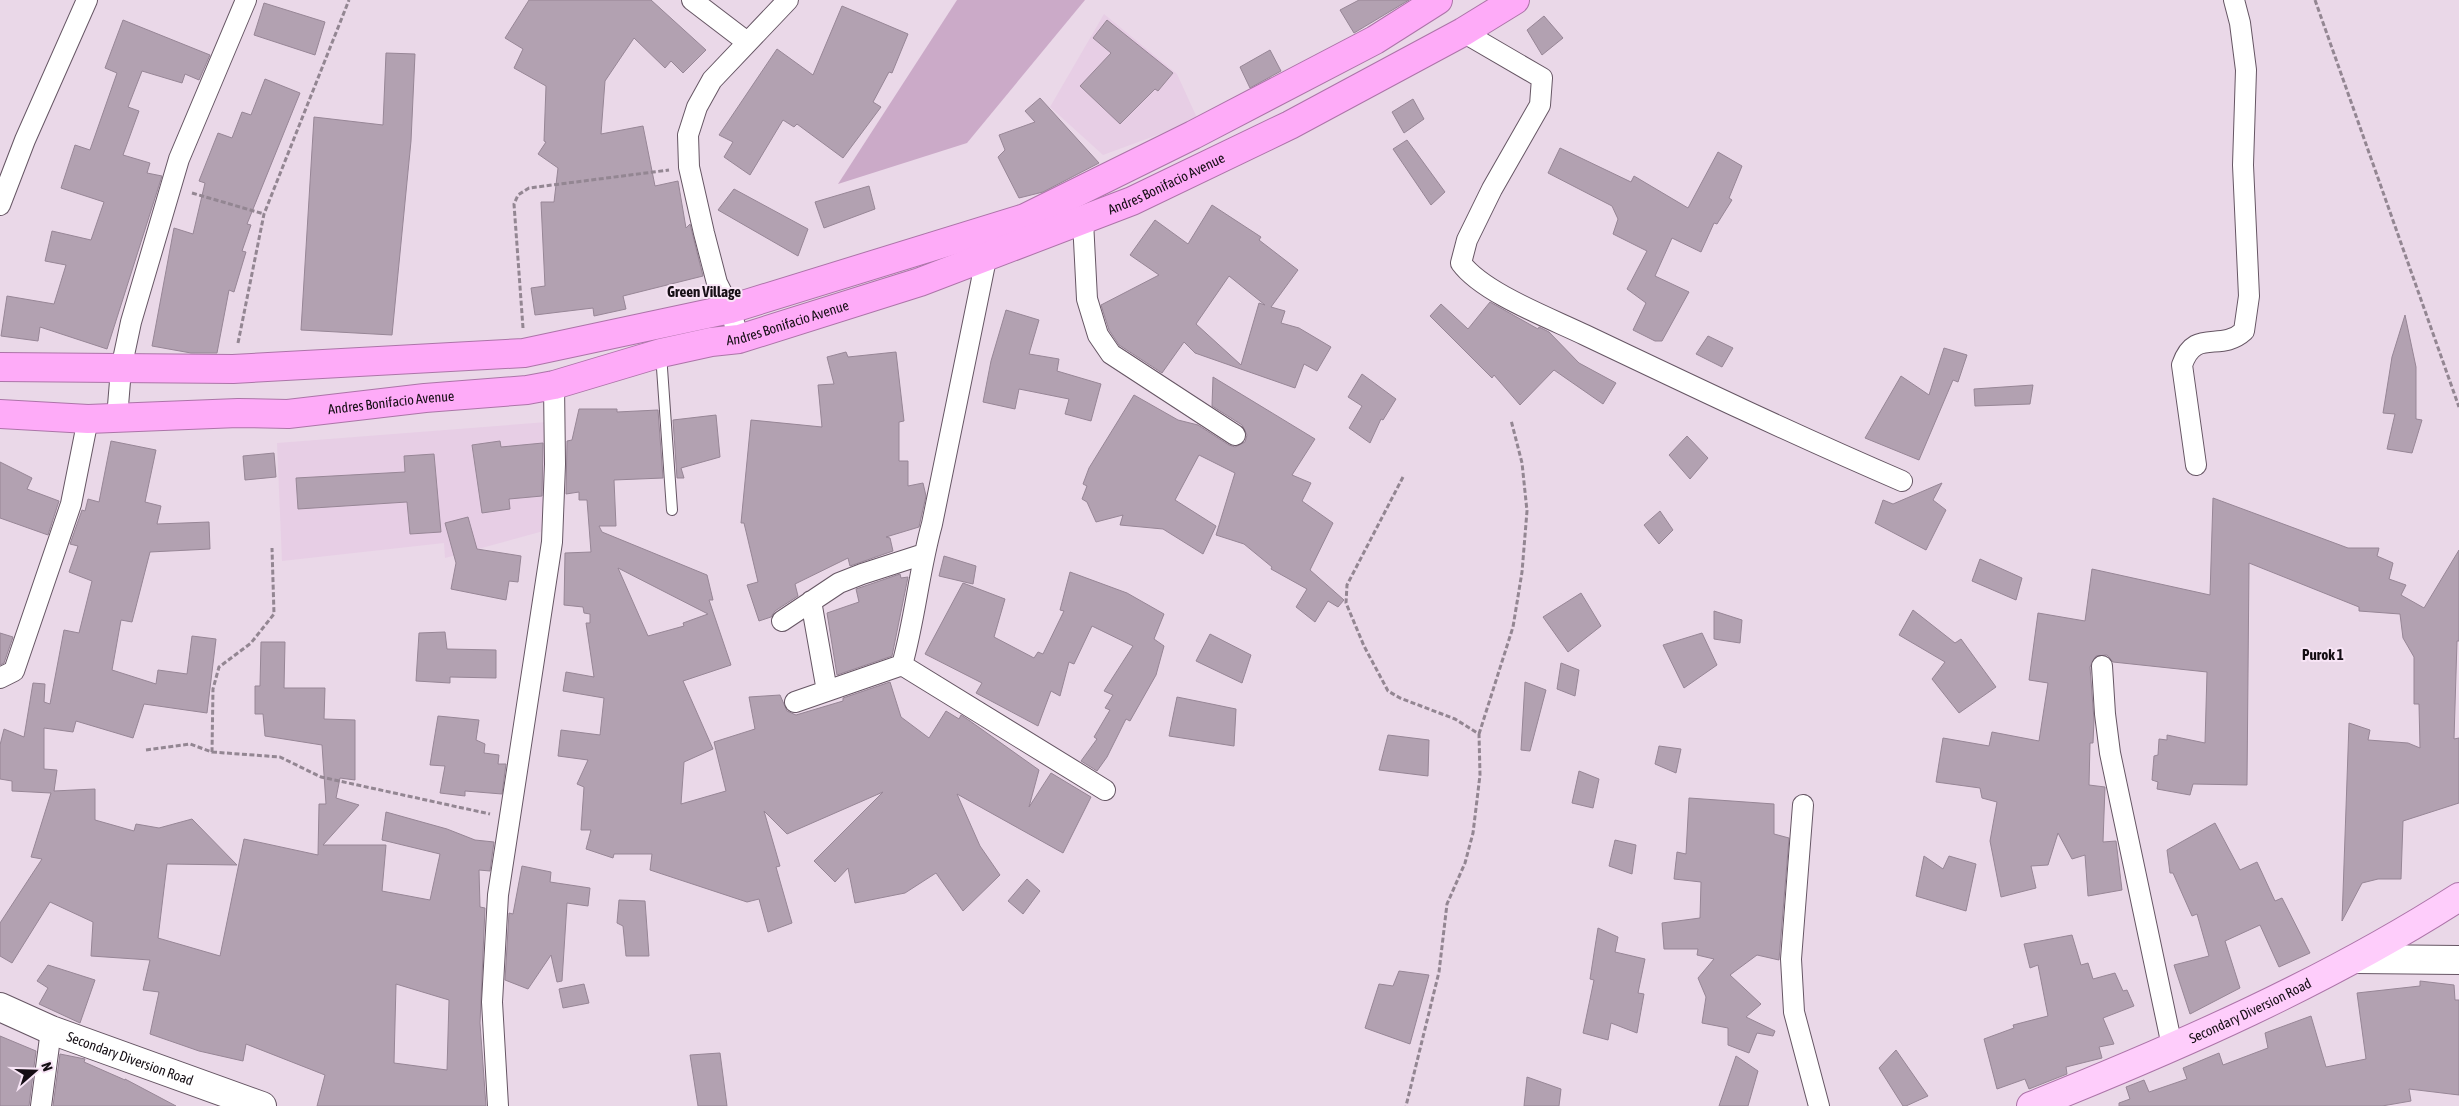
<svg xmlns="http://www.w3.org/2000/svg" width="2459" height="1106" viewBox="0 0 2459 1106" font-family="'Asap Condensed',sans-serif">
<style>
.built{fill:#e7cee5}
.green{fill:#cbaac8}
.building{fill:#b2a1b1;stroke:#978696;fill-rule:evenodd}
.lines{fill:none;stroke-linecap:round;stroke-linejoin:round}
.lane-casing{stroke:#665664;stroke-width:12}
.street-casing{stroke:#665664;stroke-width:22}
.secondary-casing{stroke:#665664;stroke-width:30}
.primary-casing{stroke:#ac74a8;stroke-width:30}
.highway-casing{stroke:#ac74a8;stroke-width:30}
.path{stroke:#938692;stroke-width:3;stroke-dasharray:5 2.5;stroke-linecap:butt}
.lane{stroke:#fff;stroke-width:10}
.street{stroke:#fff;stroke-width:20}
.secondary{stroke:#fff;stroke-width:28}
.primary{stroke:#fecdfb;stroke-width:28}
.highway{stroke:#feabf8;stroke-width:28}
.labels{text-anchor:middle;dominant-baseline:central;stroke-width:4;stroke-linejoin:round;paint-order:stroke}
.street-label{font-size:14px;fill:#150e14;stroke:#f8e5f6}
.neighbourhood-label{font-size:15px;font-weight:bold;fill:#150e14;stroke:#f8e5f6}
</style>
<rect width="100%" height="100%" fill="#ead8e8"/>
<path class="built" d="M 1104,14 L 1177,74 L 1198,120 L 1103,155 L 1050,107 Z
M 547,422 L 547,530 L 445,558 L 444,543 L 282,561 L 277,443 Z"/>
<path class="green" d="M 957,0 L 1085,0 L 967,143 L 838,184 Z"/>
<path class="building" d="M 529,0 L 651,0 L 706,50 L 683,73 L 671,61 L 665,68 L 634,38 L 605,81 L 601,134 L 643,126 L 655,186 L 678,181 L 686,228 L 690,224 L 703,276 L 623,296 L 626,309 L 594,316 L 593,308 L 535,315 L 531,288 L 545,286 L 541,202 L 554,202 L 558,168 L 538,154 L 546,142 L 544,141 L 546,86 L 514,68 L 523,49 L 505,38 Z
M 1359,0 L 1409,0 L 1354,33 L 1340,10 Z
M 264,3 L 325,22 L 315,55 L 254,35 Z
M 842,6 L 908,34 L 892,73 L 889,72 L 873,102 L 881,107 L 843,158 L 797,124 L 794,127 L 783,120 L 750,175 L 724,157 L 733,142 L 719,135 L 777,49 L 813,75 Z
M 1544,16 L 1563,38 L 1542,55 L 1527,30 Z
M 123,20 L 210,55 L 199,80 L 185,74 L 182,83 L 142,71 L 128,107 L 139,111 L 123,155 L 150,163 L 147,173 L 162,176 L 107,349 L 40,327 L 38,341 L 1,336 L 7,296 L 54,304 L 66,265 L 45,261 L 52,231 L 91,240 L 104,202 L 61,188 L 75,145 L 90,150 L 117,73 L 105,68 Z
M 1107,20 L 1173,73 L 1158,91 L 1155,89 L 1120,124 L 1080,86 L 1111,53 L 1093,38 Z
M 1270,50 L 1281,71 L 1250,88 L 1240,67 Z
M 386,53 L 415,54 L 411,141 L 392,335 L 301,330 L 314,117 L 383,125 Z
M 265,79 L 300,93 L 247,224 L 251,225 L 242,251 L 246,252 L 234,292 L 229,290 L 217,353 L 191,353 L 152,346 L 174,228 L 193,234 L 205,183 L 199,181 L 218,133 L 232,138 L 242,112 L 251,115 Z
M 1040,98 L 1099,163 L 1043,192 L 1019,198 L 998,157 L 1005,150 L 999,135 L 1035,122 L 1025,111 Z
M 1413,99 L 1424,119 L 1404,133 L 1392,112 Z
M 1407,140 L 1445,192 L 1431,205 L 1393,149 Z
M 1560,148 L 1631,182 L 1634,176 L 1688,208 L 1718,152 L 1742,166 L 1729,198 L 1732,200 L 1717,224 L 1714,223 L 1701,252 L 1672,238 L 1655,276 L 1689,292 L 1662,341 L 1655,341 L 1633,330 L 1646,303 L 1627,289 L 1647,251 L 1613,234 L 1618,219 L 1612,206 L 1548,173 Z
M 869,186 L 875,209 L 824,228 L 815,202 Z
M 734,189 L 808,229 L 798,256 L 718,210 Z
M 1212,205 L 1261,237 L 1259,240 L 1298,270 L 1271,307 L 1285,311 L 1281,323 L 1299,328 L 1331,347 L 1317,371 L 1304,364 L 1295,388 L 1195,353 L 1184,342 L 1162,373 L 1119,345 L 1109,330 L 1101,305 L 1159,275 L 1130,255 L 1155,220 L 1188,244 ZM 1229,276 L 1265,305 L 1259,303 L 1241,365 L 1196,324 Z
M 1490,302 L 1538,329 L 1539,327 L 1549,332 L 1579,363 L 1616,383 L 1603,404 L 1554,370 L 1520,405 L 1494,375 L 1492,378 L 1430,316 L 1441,304 L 1468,329 Z
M 1006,310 L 1039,320 L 1029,354 L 1059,359 L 1057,371 L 1101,384 L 1091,421 L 1065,414 L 1069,399 L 1019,389 L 1015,409 L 983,402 L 991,361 Z
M 2405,315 L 2416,367 L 2416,419 L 2422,420 L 2412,453 L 2387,449 L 2395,414 L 2383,413 L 2392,357 Z
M 1708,336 L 1733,348 L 1722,367 L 1696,354 Z
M 1944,348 L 1967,355 L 1958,382 L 1953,380 L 1919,460 L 1865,438 L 1901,376 L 1929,395 Z
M 846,352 L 848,357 L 896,352 L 904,421 L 899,422 L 899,461 L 908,461 L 908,486 L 923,483 L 926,496 L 919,527 L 886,537 L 890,538 L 893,551 L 850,566 L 848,558 L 795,584 L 798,596 L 775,611 L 771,617 L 759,621 L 747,585 L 758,582 L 744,523 L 741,523 L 751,420 L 822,427 L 818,385 L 834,384 L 827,357 Z
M 1362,374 L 1396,399 L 1383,420 L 1381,419 L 1370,443 L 1349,428 L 1362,406 L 1348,397 Z
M 1213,377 L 1315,439 L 1292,475 L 1311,483 L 1302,501 L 1333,523 L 1310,570 L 1344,600 L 1338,607 L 1328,601 L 1315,622 L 1296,607 L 1307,589 L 1271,569 L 1272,567 L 1244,544 L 1216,535 L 1235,473 L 1199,455 L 1175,500 L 1216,526 L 1203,554 L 1163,529 L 1120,525 L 1123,515 L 1096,522 L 1087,502 L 1082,499 L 1087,486 L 1083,484 L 1089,468 L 1134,395 L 1178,420 L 1198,425 L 1229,445 L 1235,447 L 1245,442 L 1247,435 L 1242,425 L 1212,406 Z
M 2033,385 L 2030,404 L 1975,406 L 1974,389 Z
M 579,409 L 617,409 L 617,412 L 658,410 L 663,478 L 614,480 L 616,526 L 599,526 L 602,532 L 707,575 L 713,600 L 709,600 L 731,665 L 683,681 L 713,749 L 684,762 L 681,804 L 726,791 L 714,742 L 755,729 L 749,697 L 780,695 L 787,711 L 796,715 L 843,701 L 843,698 L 890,682 L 901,717 L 929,738 L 946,711 L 959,719 L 961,715 L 970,721 L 1039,770 L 1029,807 L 1051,773 L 1091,797 L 1063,853 L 957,794 L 980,846 L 1000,875 L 963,911 L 936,873 L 905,893 L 855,903 L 848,868 L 835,882 L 814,861 L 883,792 L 787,834 L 764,811 L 780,866 L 776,867 L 792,923 L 768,932 L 759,899 L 747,902 L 650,870 L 652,854 L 614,854 L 613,858 L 586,849 L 591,830 L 581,830 L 584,787 L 577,784 L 588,760 L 558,756 L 561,730 L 600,735 L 604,698 L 563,691 L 566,672 L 594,677 L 586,623 L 590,623 L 590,614 L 584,613 L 583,607 L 564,605 L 565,553 L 591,552 L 587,500 L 579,500 L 579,492 L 566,494 L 567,441 L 572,440 ZM 618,568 L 708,614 L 683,623 L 684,626 L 648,636 Z
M 716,415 L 720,457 L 681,468 L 684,478 L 677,478 L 673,420 Z
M 1687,436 L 1708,458 L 1690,479 L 1669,455 Z
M 111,441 L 156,450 L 145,502 L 161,506 L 157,524 L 209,522 L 210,549 L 150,552 L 132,622 L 121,620 L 112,670 L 156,684 L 158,670 L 187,674 L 192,636 L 216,639 L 207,713 L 144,704 L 133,738 L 76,721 L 73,732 L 44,728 L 44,769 L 57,770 L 54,791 L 95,789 L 95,820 L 134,831 L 136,824 L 159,828 L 192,819 L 237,865 L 167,864 L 158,938 L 220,956 L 244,839 L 318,855 L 319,804 L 326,804 L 322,745 L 265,736 L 263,714 L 255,714 L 255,686 L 260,686 L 261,642 L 285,642 L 284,688 L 325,688 L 324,719 L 355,720 L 355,780 L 340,778 L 336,798 L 359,805 L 323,845 L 386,845 L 382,891 L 430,900 L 440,854 L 382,840 L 386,812 L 447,829 L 475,840 L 494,842 L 490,871 L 479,870 L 480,907 L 485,908 L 480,1023 L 486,1106 L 317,1106 L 325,1075 L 246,1044 L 243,1061 L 199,1051 L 150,1034 L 159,992 L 143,990 L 150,960 L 91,956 L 93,922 L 50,902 L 12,963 L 0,956 L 0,923 L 42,859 L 31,857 L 51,793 L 12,791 L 12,781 L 0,779 L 0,745 L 4,729 L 24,737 L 33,683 L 45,684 L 44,702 L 50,704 L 64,630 L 79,633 L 92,581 L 69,572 L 78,546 L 70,544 L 82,510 L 85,511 L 88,499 L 99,502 ZM 396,984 L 449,1000 L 447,1070 L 394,1063 Z
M 500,441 L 501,447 L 543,443 L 542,496 L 509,499 L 510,509 L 482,513 L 472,445 Z
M 274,453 L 276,477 L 245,480 L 243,456 Z
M 434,454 L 441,532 L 410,534 L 407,502 L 298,509 L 296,478 L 405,472 L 404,456 Z
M 0,462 L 32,478 L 27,489 L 59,501 L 48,535 L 0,518 Z
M 1942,483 L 1933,500 L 1946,510 L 1926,550 L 1875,523 L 1883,500 L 1893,504 Z
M 2213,498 L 2348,548 L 2379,548 L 2377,556 L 2393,563 L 2389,579 L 2406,585 L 2401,595 L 2424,608 L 2459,550 L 2459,641 L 2457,641 L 2454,739 L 2459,738 L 2459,803 L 2403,821 L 2401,879 L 2378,879 L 2362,883 L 2342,921 L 2349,723 L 2370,730 L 2368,740 L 2408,743 L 2420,748 L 2419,704 L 2414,704 L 2414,657 L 2403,638 L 2400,614 L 2359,611 L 2359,607 L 2249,563 L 2247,785 L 2193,784 L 2190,795 L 2157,789 L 2158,782 L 2152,780 L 2154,756 L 2158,755 L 2159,739 L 2167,740 L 2167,735 L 2205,743 L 2207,672 L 2113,662 L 2107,655 L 2096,656 L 2090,667 L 2094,720 L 2093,743 L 2090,743 L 2089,785 L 2105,787 L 2103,842 L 2116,841 L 2122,890 L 2088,896 L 2085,855 L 2072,859 L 2058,833 L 2048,865 L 2031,866 L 2036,888 L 2001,897 L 1990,841 L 1997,802 L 1982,798 L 1980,788 L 1936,782 L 1943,738 L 1989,746 L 1992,732 L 2039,741 L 2048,683 L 2029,680 L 2038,613 L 2085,621 L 2092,569 L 2210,595 Z
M 1660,511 L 1673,530 L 1659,544 L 1644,525 Z
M 468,517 L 477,549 L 521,556 L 518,582 L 509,581 L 506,600 L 451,589 L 456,563 L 445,523 Z
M 944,556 L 976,566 L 973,584 L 939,576 Z
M 1980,559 L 2022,578 L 2016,600 L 1972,581 Z
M 1070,572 L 1127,593 L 1164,614 L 1154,639 L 1164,646 L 1156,675 L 1130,721 L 1126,719 L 1107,757 L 1097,771 L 1081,761 L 1097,739 L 1094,737 L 1110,710 L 1105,708 L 1113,695 L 1104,691 L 1133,646 L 1092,626 L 1074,664 L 1069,662 L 1060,696 L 1051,691 L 1038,726 L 976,693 L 982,683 L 925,654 L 963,583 L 1005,599 L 994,637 L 1034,658 L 1038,652 L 1043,654 L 1064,611 L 1060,610 Z
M 900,574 L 901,578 L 908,577 L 892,656 L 837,675 L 827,613 L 859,602 L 856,589 Z
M 1581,593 L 1601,626 L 1568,652 L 1543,617 Z
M 1913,610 L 1955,643 L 1961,639 L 1996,687 L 1959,713 L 1932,679 L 1945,662 L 1899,635 Z
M 1714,611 L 1742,620 L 1740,643 L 1714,639 Z
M 445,632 L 447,649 L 496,650 L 496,678 L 450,677 L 450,683 L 416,681 L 419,633 Z
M 0,633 L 13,637 L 4,663 L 0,665 Z
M 1702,633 L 1717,665 L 1684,688 L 1663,645 Z
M 1210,634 L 1251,655 L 1242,683 L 1196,661 Z
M 1561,663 L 1579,670 L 1575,696 L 1557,689 Z
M 1525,682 L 1546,690 L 1530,751 L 1521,750 Z
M 1177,697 L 1236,709 L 1234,746 L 1169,736 Z
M 438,716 L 479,720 L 476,740 L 485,744 L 484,753 L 499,755 L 498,764 L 506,764 L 502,794 L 465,791 L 465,796 L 440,793 L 445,766 L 430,765 Z
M 1388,735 L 1429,740 L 1428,776 L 1379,770 Z
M 1659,746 L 1681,749 L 1676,773 L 1655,764 Z
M 1579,771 L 1599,779 L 1593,808 L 1572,803 Z
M 1689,798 L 1774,804 L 1774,834 L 1789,838 L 1779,960 L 1757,955 L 1730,975 L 1761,1004 L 1746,1017 L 1775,1031 L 1773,1036 L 1757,1033 L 1749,1053 L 1728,1045 L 1728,1028 L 1702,1023 L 1706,997 L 1698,978 L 1714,959 L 1697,955 L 1698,949 L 1664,949 L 1662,923 L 1700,918 L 1701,882 L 1674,879 L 1677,852 L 1686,854 Z
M 2215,823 L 2240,870 L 2257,862 L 2275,901 L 2282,898 L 2310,953 L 2279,967 L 2260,925 L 2225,941 L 2240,988 L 2190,1014 L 2174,965 L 2209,956 L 2197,914 L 2192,916 L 2173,873 L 2170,873 L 2167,850 Z
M 1615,840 L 1636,845 L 1632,874 L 1609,866 Z
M 1924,856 L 1943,869 L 1949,856 L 1976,864 L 1966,911 L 1916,896 Z
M 522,866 L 551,872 L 550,882 L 590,888 L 588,906 L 567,903 L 562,981 L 557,982 L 551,955 L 528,989 L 505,980 L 509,913 L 513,914 Z
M 1027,879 L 1040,891 L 1023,914 L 1008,901 Z
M 619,900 L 645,901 L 649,956 L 626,956 L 623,926 L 617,923 Z
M 1598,928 L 1618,937 L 1615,952 L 1645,959 L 1638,993 L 1644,994 L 1637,1033 L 1611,1023 L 1608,1040 L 1583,1033 L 1594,980 L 1590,979 Z
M 2072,935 L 2081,965 L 2088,963 L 2093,979 L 2115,973 L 2123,991 L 2127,990 L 2134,1006 L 2103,1018 L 2114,1044 L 2099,1047 L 2102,1058 L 2066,1067 L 2067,1074 L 2029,1089 L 2025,1079 L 1997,1089 L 1984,1039 L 2014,1028 L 2013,1025 L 2048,1016 L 2038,965 L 2030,968 L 2024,944 Z
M 48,965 L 95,980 L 80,1023 L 39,1004 L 48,988 L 37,981 Z
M 1399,971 L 1429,975 L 1410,1044 L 1365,1028 L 1379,984 L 1393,986 Z
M 2420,981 L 2454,985 L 2455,1000 L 2459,1000 L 2459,1095 L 2409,1089 L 2411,1101 L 2382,1106 L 2119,1106 L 2119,1103 L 2130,1099 L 2126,1087 L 2144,1080 L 2149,1092 L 2187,1079 L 2183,1068 L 2219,1053 L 2223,1065 L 2268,1048 L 2265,1033 L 2311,1016 L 2326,1067 L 2366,1059 L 2357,993 L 2420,986 Z
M 584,984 L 589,1003 L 563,1008 L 559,989 Z
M 0,1036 L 36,1051 L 29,1106 L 0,1106 Z
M 1896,1050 L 1928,1096 L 1906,1106 L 1903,1106 L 1879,1068 Z
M 720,1053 L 727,1106 L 698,1106 L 690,1055 Z
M 60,1054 L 85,1059 L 84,1062 L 125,1080 L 125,1079 L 176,1106 L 53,1106 Z
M 1736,1056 L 1758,1071 L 1748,1106 L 1719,1106 Z
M 1527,1077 L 1561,1089 L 1559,1106 L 1524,1106 Z"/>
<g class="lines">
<defs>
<path id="lane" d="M 661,354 L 672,510"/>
<path id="street" d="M 692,0 L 747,42
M 1463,32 L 1542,78 L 1540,105 L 1492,189 L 1467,240 L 1461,263 C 1483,293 1550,318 1585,335 C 1690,385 1795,435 1902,481
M 0,205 L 25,140 L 87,0
M 1083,221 L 1087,299 L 1098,335 L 1111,354 L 1235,435
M 986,259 L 932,524 C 919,571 915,619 902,665 L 1105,790
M 739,339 L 730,309 L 717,283 L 704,233 L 689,167 L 688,135 L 697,107 L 712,80 L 788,0
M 117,418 L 121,369 L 131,322 L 179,159 L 246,0
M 2196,465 L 2182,365 C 2195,327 2220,353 2244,331 L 2249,296 L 2243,165 L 2246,70 L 2240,23 L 2234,0
M 811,601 L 827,691
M 782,621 L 839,583 L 862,574 L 924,554
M 2102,666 L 2105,714 L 2110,753 L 2172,1046
M 0,678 L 14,671 L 71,504 L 88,419
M 795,702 L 902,665
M 1803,805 L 1791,959 L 1794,1012 L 1819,1106
M 41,1106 L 51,1030
M 498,1106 L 492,1002 L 498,895 L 552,542 L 555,464 L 554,385"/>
<g id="secondary">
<path d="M 2356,959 L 2459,960"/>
<path id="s1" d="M 0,1007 L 51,1030 L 262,1106"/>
</g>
<g id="primary">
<path id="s2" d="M 2031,1106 C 2178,1047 2325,983 2459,897"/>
</g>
<g id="highway">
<path d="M 0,367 L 233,369 L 524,353 L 730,309 L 1025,218 L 1193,135 L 1375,40 L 1438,0"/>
<path id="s3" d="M 0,414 L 88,419 L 238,413 L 288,414 L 425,398 L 527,390 L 554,385 L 661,353 L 711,342 L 739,339 L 920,282 L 1132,201 L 1290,125 L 1463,32 L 1515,0"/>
</g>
</defs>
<use href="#lane" class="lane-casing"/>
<use href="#street" class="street-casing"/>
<use href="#secondary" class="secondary-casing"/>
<use href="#primary" class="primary-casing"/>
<use href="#highway" class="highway-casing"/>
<path class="path" d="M 2315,0 L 2459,407
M 192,193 L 264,214
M 523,328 L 514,204 L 518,195 L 529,188 L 669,170
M 238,343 L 264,214 L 349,0
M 1403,477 L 1347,585 L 1346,603 L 1364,646 L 1388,691 L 1400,698 L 1455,719 L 1479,734 L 1480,775 L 1473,833 L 1465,863 L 1447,904 L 1439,972 L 1406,1106
M 1479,734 L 1513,627 L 1522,572 L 1527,511 L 1522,463 L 1511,420
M 146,750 L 190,744 L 212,752 L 213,689 L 219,667 L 251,643 L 274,614 L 272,548
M 212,752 L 280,757 L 321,777 L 490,814"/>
<use href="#lane" class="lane"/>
<use href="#street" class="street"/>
<use href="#secondary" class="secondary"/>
<use href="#primary" class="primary"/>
<use href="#highway" class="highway"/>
</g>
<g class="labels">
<g class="street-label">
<text stroke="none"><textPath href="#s3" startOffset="1202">Andres Bonifacio Avenue</textPath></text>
<text stroke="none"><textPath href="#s3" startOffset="798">Andres Bonifacio Avenue</textPath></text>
<text stroke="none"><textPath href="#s3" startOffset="392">Andres Bonifacio Avenue</textPath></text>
<text stroke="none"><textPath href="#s2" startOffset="239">Secondary Diversion Road</textPath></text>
<text stroke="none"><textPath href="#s1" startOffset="140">Secondary Diversion Road</textPath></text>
</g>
<g class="neighbourhood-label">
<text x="704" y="291">Green Village</text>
<text x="2323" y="654">Purok 1</text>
</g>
</g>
<g transform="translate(35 1071) rotate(70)" stroke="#f8e5f6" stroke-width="4" paint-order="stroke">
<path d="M0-4L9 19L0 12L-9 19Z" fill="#150e14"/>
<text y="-8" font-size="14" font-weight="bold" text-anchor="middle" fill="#150e14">N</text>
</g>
</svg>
